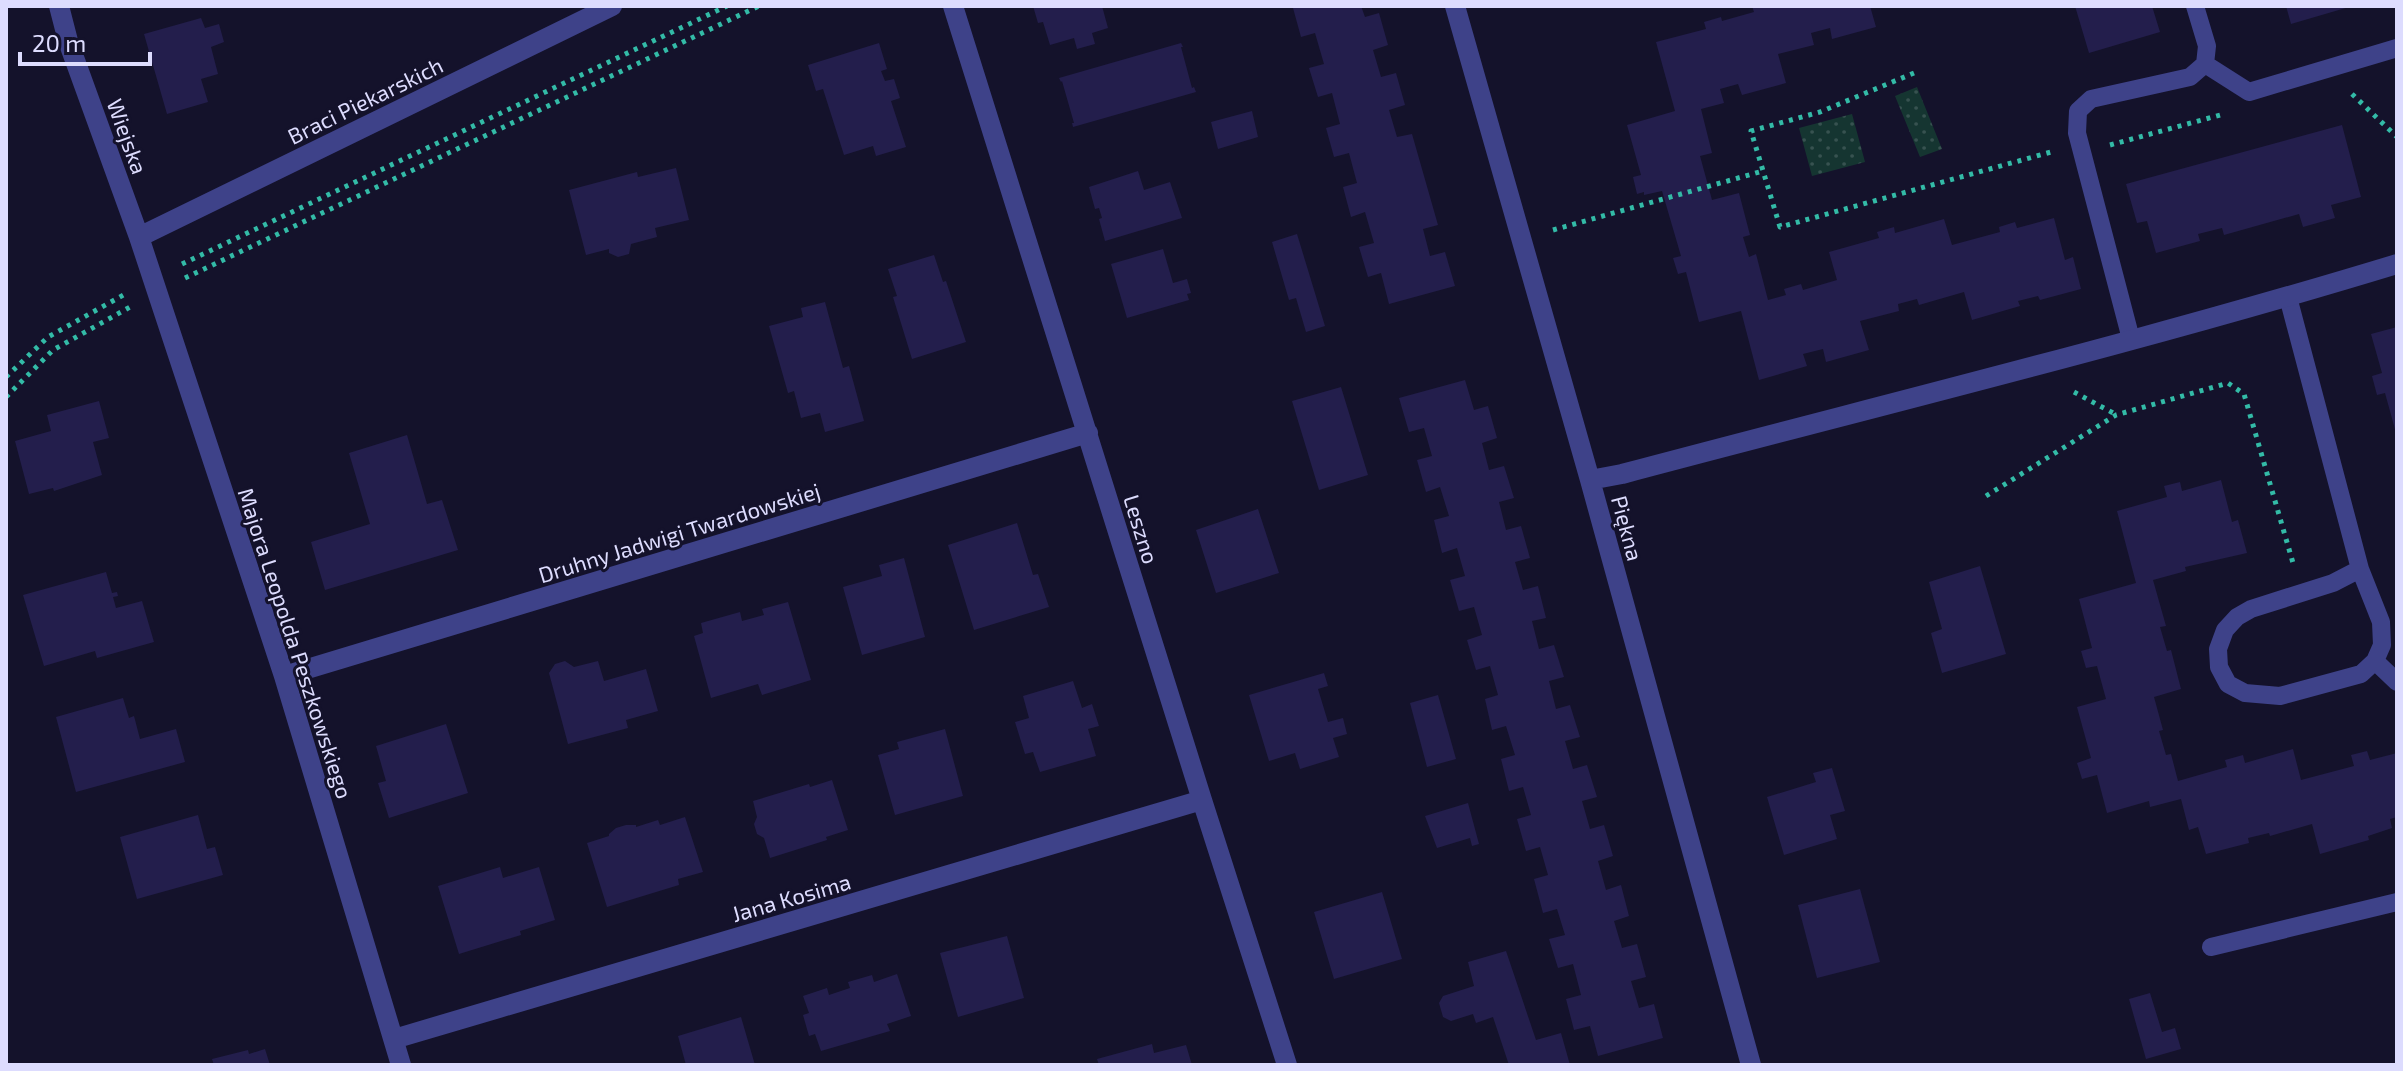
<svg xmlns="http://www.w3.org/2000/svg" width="2403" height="1071" viewBox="0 0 2403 1071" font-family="'Exo 2',sans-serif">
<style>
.grass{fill:url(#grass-dots)}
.building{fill:#231e4c}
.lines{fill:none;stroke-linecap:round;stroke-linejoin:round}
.path{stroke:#33bba7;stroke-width:5;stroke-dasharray:4 6;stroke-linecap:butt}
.service{stroke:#3e4289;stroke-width:18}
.minor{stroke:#3e4289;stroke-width:20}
.labels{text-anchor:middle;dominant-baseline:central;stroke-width:6;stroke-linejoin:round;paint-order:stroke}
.street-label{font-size:22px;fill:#dddcfe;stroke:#14122b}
</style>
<defs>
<pattern id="grass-dots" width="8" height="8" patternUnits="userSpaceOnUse" patternTransform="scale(2)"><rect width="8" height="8" fill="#153531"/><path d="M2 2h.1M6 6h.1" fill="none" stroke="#375250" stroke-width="1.8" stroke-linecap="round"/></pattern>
</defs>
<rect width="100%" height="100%" fill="#14122b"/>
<path class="grass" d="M 1917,87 L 1942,149 L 1920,157 L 1895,96 Z
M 1852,114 L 1865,162 L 1812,176 L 1799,128 Z"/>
<path class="building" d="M 1033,6 L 1102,6 L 1108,28 L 1092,33 L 1095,44 L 1077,49 L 1074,38 L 1050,45 L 1043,22 L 1038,23 Z
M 1299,6 L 1361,6 L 1365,17 L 1379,13 L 1388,45 L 1373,50 L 1381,77 L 1396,73 L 1405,105 L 1389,110 L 1397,137 L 1412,134 L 1438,225 L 1423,229 L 1430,256 L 1445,252 L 1455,286 L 1389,304 L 1381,273 L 1368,277 L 1359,247 L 1374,243 L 1365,212 L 1351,217 L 1343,187 L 1357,183 L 1349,153 L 1334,157 L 1326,128 L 1340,124 L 1332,93 L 1318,97 L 1309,68 L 1324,64 L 1315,33 L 1301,37 L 1293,8 Z
M 1752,6 L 1870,6 L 1876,27 L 1832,39 L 1830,28 L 1811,33 L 1814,45 L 1778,54 L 1786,83 L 1742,95 L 1738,84 L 1720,89 L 1724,103 L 1701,109 L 1712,153 L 1700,156 L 1712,200 L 1739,193 L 1750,235 L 1743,237 L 1749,257 L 1756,254 L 1768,300 L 1786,295 L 1784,289 L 1801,284 L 1803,290 L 1837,280 L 1829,252 L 1879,238 L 1877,232 L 1894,227 L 1895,233 L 1944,219 L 1952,245 L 2000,232 L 1999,227 L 2015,222 L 2017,228 L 2054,218 L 2065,260 L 2073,257 L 2081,289 L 2040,300 L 2038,296 L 2018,301 L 2020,306 L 1972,320 L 1964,292 L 1919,305 L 1917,299 L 1898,304 L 1899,311 L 1860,321 L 1869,350 L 1826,362 L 1823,349 L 1803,354 L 1807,366 L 1759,380 L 1741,311 L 1699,322 L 1686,272 L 1678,274 L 1673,258 L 1681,256 L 1662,191 L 1644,195 L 1644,192 L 1637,194 L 1633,177 L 1641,175 L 1627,125 L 1675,111 L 1656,42 L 1706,29 L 1704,22 L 1721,17 L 1722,21 L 1754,12 Z
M 2075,6 L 2152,6 L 2160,32 L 2089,53 Z
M 2286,6 L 2349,6 L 2349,7 L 2291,24 Z
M 201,18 L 205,28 L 219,24 L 224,42 L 211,47 L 218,74 L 201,79 L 208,102 L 167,114 L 144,34 Z
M 879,43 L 887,69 L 881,71 L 885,81 L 894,79 L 900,98 L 891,101 L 906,147 L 876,156 L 873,146 L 844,155 L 823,89 L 816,91 L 808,65 Z
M 1181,43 L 1183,47 L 1181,47 L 1192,88 L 1194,87 L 1196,92 L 1073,127 L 1072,123 L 1074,123 L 1062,81 L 1061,82 L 1059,78 Z
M 1252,111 L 1258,137 L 1218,149 L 1211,122 Z
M 2342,125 L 2361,197 L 2331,205 L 2335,218 L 2303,227 L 2299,214 L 2224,235 L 2222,228 L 2198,234 L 2200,241 L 2156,253 L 2147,221 L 2137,223 L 2126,184 Z
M 676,168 L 689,220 L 655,228 L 657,237 L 631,244 L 629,254 L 618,257 L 609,253 L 609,249 L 586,255 L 569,190 L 637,172 L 638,177 Z
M 1138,171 L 1144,190 L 1170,182 L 1182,218 L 1105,241 L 1099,219 L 1102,218 L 1099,208 L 1095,209 L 1089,187 Z
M 1297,234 L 1325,326 L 1306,332 L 1296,298 L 1289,300 L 1272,242 Z
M 1163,249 L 1173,283 L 1187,279 L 1191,293 L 1187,294 L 1189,300 L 1127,318 L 1111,264 Z
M 934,255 L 943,282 L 946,281 L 966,342 L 912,359 L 893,297 L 897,296 L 888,269 Z
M 825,302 L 843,368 L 849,366 L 864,421 L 825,432 L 820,413 L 801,418 L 794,391 L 788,393 L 769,326 L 803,317 L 801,308 Z
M 2397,327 L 2397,433 L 2396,433 L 2385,393 L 2377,395 L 2372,376 L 2382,373 L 2371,334 Z
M 1465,380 L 1474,410 L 1488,406 L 1497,438 L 1482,443 L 1489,470 L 1504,466 L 1514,498 L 1499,502 L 1506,530 L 1521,526 L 1530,558 L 1515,562 L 1523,590 L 1538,586 L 1546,618 L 1532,621 L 1539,649 L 1554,645 L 1564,677 L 1549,681 L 1556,709 L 1570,705 L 1580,737 L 1565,741 L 1573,769 L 1587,765 L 1597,797 L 1582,801 L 1590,829 L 1604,825 L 1613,856 L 1598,861 L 1606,890 L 1621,885 L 1629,916 L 1614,921 L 1622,948 L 1637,944 L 1646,977 L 1631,981 L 1639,1008 L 1654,1004 L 1663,1038 L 1598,1056 L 1590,1026 L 1574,1030 L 1566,999 L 1581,995 L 1573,964 L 1558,968 L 1549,939 L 1565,935 L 1557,909 L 1543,913 L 1534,879 L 1548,875 L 1540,847 L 1526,851 L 1517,819 L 1531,815 L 1523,787 L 1509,791 L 1501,759 L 1515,755 L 1506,726 L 1492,730 L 1485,699 L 1498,695 L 1490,666 L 1476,670 L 1467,640 L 1482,635 L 1474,607 L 1459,611 L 1450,580 L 1465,576 L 1457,548 L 1442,553 L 1434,520 L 1449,516 L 1440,487 L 1426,492 L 1417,460 L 1432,456 L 1424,428 L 1409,432 L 1399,398 Z
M 1341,387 L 1368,475 L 1319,490 L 1292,401 Z
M 99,401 L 109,438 L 93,442 L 102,475 L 54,491 L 53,488 L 29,494 L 15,441 L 51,431 L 47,415 Z
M 407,435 L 427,504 L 442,500 L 458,550 L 325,590 L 311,542 L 370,524 L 349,453 Z
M 2221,480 L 2232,522 L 2238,520 L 2247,553 L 2185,567 L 2186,571 L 2153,580 L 2166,626 L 2160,627 L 2167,651 L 2171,650 L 2181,689 L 2154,697 L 2163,730 L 2159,731 L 2166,755 L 2171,754 L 2178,781 L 2227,767 L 2225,760 L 2243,755 L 2245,763 L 2293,749 L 2301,780 L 2354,766 L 2351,755 L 2367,751 L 2370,760 L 2397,753 L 2397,817 L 2390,819 L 2392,828 L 2368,836 L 2369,840 L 2320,854 L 2312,824 L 2270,836 L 2269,833 L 2248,838 L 2249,843 L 2206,854 L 2198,827 L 2189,830 L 2181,799 L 2150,807 L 2149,801 L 2107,813 L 2097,775 L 2082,779 L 2077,763 L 2091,758 L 2077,707 L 2106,699 L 2097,666 L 2086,668 L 2081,651 L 2092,648 L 2079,599 L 2136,583 L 2117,511 L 2167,497 L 2164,486 L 2180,482 L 2182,491 Z
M 1258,509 L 1279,573 L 1216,593 L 1196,530 Z
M 1017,523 L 1033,575 L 1038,574 L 1049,607 L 974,630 L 948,545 Z
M 904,558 L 925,637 L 862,655 L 843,587 L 882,576 L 879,565 Z
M 1980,566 L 2006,654 L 1942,673 L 1931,633 L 1942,629 L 1929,582 Z
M 106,572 L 112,593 L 117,592 L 118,596 L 113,597 L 116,608 L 142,601 L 154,642 L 97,658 L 95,651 L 44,666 L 23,595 Z
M 788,602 L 811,680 L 762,695 L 758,684 L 711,698 L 694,636 L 703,633 L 701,623 L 740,612 L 742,621 L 764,615 L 762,609 Z
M 565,661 L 574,667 L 598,661 L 604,681 L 646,669 L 658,711 L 626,720 L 628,728 L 568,744 L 549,673 L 555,664 Z
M 1324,673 L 1328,686 L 1318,689 L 1328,722 L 1343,718 L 1347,734 L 1333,738 L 1339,757 L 1300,769 L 1295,753 L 1269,761 L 1249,695 Z
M 1073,681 L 1082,708 L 1092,704 L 1099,726 L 1088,729 L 1096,756 L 1040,772 L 1033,752 L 1025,754 L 1015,722 L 1029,718 L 1023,696 Z
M 1438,695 L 1456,759 L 1427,767 L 1410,703 Z
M 123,698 L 129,718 L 134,716 L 140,739 L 176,729 L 185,762 L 76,792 L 56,717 Z
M 446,724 L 468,793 L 389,818 L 378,783 L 386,781 L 376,746 Z
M 945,729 L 963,796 L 895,815 L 878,755 L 899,749 L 897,742 Z
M 1832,768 L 1845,811 L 1830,815 L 1837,839 L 1784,855 L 1767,797 L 1816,782 L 1813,773 Z
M 832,780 L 848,830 L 826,837 L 827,840 L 770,858 L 764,838 L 757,834 L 754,824 L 757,817 L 753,801 L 809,784 L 810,787 Z
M 1468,803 L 1479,844 L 1472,846 L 1470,838 L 1437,848 L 1425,816 Z
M 198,815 L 207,849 L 215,847 L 223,875 L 137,899 L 120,837 Z
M 685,817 L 703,872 L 678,879 L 679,885 L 607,907 L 587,843 L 609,836 L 609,834 L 616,828 L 626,825 L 636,825 L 636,827 L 658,820 L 660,825 Z
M 500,867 L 503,878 L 539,867 L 555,920 L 520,931 L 521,935 L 459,954 L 438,886 Z
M 1860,889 L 1880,962 L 1817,978 L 1798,905 Z
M 1382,892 L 1402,959 L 1334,979 L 1314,912 Z
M 1007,936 L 1024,998 L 958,1017 L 940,953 Z
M 1506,951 L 1536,1040 L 1561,1033 L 1570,1065 L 1509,1065 L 1493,1017 L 1476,1023 L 1473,1014 L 1451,1021 L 1443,1017 L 1439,1003 L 1443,996 L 1474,986 L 1468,962 Z
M 897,974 L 911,1016 L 887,1024 L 890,1031 L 821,1051 L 815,1034 L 809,1036 L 803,1015 L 809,1013 L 803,996 L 827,988 L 829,995 L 850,988 L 848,982 L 872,975 L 874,982 Z
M 2150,993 L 2162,1032 L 2175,1028 L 2181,1049 L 2146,1059 L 2129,999 Z
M 741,1017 L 755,1065 L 686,1065 L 678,1036 Z
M 1152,1044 L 1154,1053 L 1186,1045 L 1192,1065 L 1099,1065 L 1097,1059 Z
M 265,1049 L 270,1065 L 214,1065 L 212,1059 L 248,1050 L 249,1054 Z"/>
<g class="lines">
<path class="path" d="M 1914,73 L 1820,112 L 1751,131 L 1780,227 L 2051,152
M 2352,94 L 2397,137
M 2110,145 L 2224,114
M 1553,230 L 1763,171
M 182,264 L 727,6
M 185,278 L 759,6
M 6,377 L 48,337 L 127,293
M 2074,392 L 2115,414
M 6,397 L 53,350 L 130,307
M 1986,496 L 2116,415 L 2228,383 L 2244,394 L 2293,563"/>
<path class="service" d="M 2205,64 L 2249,92 L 2397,48
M 2288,297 L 2360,569 L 2381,622 L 2382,645 L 2375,661 L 2361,674 L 2280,696 L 2245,693 L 2228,684 L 2219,667 L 2218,649 L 2225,630 L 2237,617 L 2251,609 L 2333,583 L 2360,569
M 2131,339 L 2077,133 L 2078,111 L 2091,99 L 2190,77 L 2205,64 L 2207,46 L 2195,6
M 2375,661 L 2397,682
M 2211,947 L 2397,902"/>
<path class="minor" d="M 59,6 L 68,41 L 139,237 L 284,676 L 401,1065
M 953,6 L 1202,800 L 1287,1065
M 1455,6 L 1590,480 L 1751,1065
M 139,237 L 612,6
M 1590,480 L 1622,474 C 1881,405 2141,342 2397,264
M 284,676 L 1088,433
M 394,1039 L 1202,800"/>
</g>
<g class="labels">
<g class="street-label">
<text transform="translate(365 100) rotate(-26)">Braci Piekarskich</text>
<text transform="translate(128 136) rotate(70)">Wiejska</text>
<text transform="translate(1628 528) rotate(75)">Piękna</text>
<text transform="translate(1142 529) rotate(73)">Leszno</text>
<text transform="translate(679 532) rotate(-17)">Druhny Jadwigi Twardowskiej</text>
<text transform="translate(296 643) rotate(72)">Majora Leopolda Peszkowskiego</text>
<text transform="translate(791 897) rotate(-16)">Jana Kosima</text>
</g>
</g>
<rect width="2403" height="1071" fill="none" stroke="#dddcfe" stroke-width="16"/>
<path d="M20 52v12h130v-12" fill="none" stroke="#dddcfe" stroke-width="4"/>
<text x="32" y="52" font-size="24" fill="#dddcfe" stroke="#14122b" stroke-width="6" paint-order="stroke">20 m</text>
</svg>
